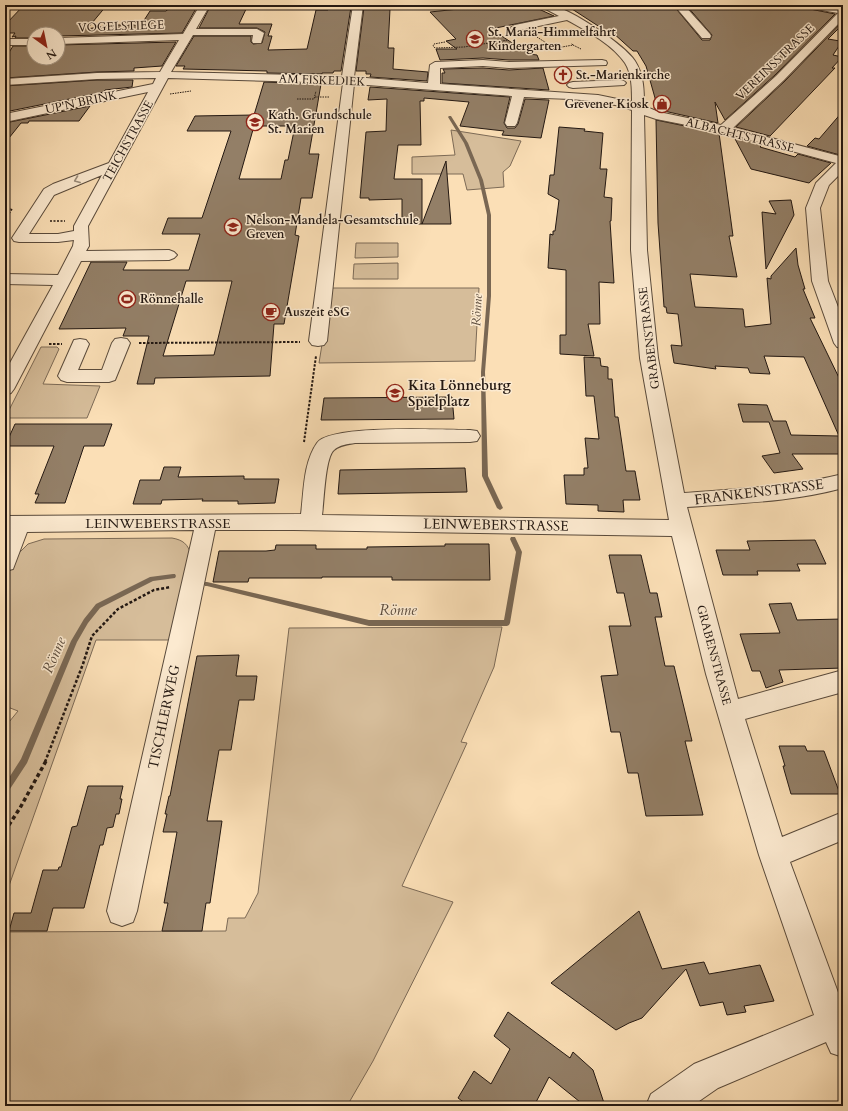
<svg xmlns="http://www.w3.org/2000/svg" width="848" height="1111" viewBox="0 0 848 1111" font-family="Cardo,serif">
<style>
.green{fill:#d6bd9a;stroke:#7c6a56}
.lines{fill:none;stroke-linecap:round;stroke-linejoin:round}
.stream{fill:#796753;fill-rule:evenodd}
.building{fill:#937f67;stroke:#231812;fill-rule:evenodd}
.minor-casing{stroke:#594a3b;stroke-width:2}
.path-far4{stroke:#231812;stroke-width:1;stroke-dasharray:1.5 1;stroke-linecap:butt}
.path-far3{stroke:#231812;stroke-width:1.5;stroke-dasharray:2 1.5;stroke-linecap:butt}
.path-far2{stroke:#231812;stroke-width:2;stroke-dasharray:2.5 1.5;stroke-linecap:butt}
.path-far1{stroke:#231812;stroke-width:2.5;stroke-dasharray:3 2;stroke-linecap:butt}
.path{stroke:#231812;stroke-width:3.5;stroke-dasharray:4 3;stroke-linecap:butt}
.minor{fill:#fcead0;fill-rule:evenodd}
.oneway{stroke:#9a8c7a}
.labels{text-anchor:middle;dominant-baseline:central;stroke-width:3;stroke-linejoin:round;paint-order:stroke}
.far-street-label{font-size:12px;fill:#231812;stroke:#fcead0}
.far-poi-label{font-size:12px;font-weight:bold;fill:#231812;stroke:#fcead0;text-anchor:start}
.far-water-label{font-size:13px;font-style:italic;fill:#5c4c3d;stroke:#fcead0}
.poi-label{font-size:14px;font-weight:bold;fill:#231812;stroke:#fcead0;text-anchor:start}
.street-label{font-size:14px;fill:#231812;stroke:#fcead0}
.water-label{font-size:15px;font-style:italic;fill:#5c4c3d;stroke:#fcead0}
</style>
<rect width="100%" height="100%" fill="#fbdfb6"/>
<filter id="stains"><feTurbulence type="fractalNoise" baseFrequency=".005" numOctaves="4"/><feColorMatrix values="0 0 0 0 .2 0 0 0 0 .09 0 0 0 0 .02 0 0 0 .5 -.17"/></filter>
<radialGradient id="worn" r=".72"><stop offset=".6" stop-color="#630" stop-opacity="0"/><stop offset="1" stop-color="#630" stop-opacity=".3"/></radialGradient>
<path class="green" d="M 451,130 L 521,141 L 510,166 L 503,172 L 504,187 L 467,190 L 463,174 L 412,174 L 412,157 L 455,155 Z
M 356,243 L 398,243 L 398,257 L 355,258 Z
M 398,263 L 398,279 L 353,279 L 354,264 Z
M 331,288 L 479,288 L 475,361 L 319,363 Z
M 41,347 L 57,347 L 59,349 L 43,384 L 100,386 L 87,418 L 5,418 Z
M 172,538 C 183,540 188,544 191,555 L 171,640 L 96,640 L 5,897 L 5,727 L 18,711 L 5,706 L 5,583 L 15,557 L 28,544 L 44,539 Z
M 502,627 L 494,667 L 461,742 L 467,743 L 402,886 L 453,902 L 373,1061 L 347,1106 L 5,1106 L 5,932 L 226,931 L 228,918 L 245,918 L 258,893 L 289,628 Z"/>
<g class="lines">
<path class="stream" d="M 449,116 L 451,116 L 468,143 L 483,180 L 491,215 L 491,296 L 485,372 L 488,476 L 503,508 L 500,510 L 497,508 L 482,476 L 481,372 L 487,296 L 487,215 L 479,180 L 464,143 L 448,117 Z
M 511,537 L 515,537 L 522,552 L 510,623 L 509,625 L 507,626 L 369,626 L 207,586 L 205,586 L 204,584 L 205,582 L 207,582 L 369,620 L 504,620 L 516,552 L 510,539 Z
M 173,574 L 175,574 L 176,576 L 175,578 L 153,581 L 100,608 L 88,623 L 77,642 L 27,763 L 8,792 L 5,793 L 5,784 L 21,759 L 71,641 L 84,619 L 96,604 L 150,577 Z"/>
</g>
<path class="building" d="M 24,5 L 107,5 L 87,29 L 110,25 L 141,25 L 150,11 L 166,11 L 172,6 L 198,5 L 182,33 L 58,36 L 58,34 L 34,34 L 34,38 L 15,38 L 16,36 L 12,37 L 15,33 L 5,33 L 5,25 Z
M 211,5 L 244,5 L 243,7 L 247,7 L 239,24 L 272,24 L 268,36 L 272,36 L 268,50 L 307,49 L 316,10 L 328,10 L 328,5 L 350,5 L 351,7 L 341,71 L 334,71 L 333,73 L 322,73 L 322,74 L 267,73 L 267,71 L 183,69 L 185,66 L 176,66 L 194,36 L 251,36 L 251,42 L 253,44 L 262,43 L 265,32 L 257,28 L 199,28 Z
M 497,5 L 530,5 L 554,16 L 491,29 L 529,54 L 537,55 L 539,60 L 509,60 L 483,58 L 440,60 L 436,49 L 457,49 L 446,41 L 456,39 L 430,12 Z
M 599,5 L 633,5 L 635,7 L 673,5 L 702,40 L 710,40 L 712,35 L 686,5 L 804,5 L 810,9 L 835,14 L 775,75 L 725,120 L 715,102 L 718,123 L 655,109 L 655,98 L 646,66 L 637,51 L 633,51 L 612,32 L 609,33 L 572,9 Z
M 364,7 L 384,8 L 384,9 L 390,9 L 388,48 L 394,48 L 393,69 L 428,72 L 427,81 L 370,77 L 371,74 L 366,74 L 366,71 L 356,71 Z
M 843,21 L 843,24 L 828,39 L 840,41 L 838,42 L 841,43 L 833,55 L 842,57 L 832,68 L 835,68 L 770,136 L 736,127 L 785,81 Z
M 176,42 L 162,66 L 134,68 L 134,71 L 97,72 L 5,78 L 5,59 L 13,46 L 34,46 L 34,58 L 58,58 L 58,45 Z
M 483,68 L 509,70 L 543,68 L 549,90 L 442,83 L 442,73 L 445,73 L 443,69 Z
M 97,80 L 133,80 L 132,87 L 105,90 L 104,92 L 5,112 L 5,86 Z
M 264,82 L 321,84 L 309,154 L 319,154 L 312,198 L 301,198 L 295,235 L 299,236 L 284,324 L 274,324 L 270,376 L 155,378 L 154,384 L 137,384 L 149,336 L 123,336 L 126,328 L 59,329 L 91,262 L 127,262 L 123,270 L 189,270 L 200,234 L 162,234 L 168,218 L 202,218 L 231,131 L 187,131 L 195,116 L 254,115 ZM 254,126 L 295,126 L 288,160 L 285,160 L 281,179 L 239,179 ZM 186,281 L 232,281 L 214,355 L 163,356 Z
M 370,87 L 510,97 L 504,123 L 507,128 L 515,128 L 518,124 L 525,99 L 549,100 L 541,138 L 502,135 L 504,131 L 460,126 L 469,102 L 424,98 L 424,101 L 420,101 L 421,145 L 398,145 L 394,179 L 422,179 L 422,224 L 406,224 L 406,219 L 402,219 L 402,199 L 369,200 L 369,198 L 360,198 L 366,132 L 386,131 L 387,99 L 368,100 Z
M 90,106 L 79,121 L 29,121 L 28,123 L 21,123 L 5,143 L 5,123 Z
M 843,111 L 843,151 L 840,155 L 807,146 L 815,138 L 819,139 Z
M 656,120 L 719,133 L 733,236 L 729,236 L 737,277 L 690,274 L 695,307 L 743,309 L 745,327 L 771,324 L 767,278 L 771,279 L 771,276 L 796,248 L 798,265 L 805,289 L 803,289 L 815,318 L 810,318 L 843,386 L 843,454 L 792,454 L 803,469 L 774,473 L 762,456 L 780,453 L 769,422 L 743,422 L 738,404 L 767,405 L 773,421 L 786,421 L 791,435 L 839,436 L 804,357 L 764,356 L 770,374 L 750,373 L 748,368 L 715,366 L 716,369 L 674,363 L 671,345 L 682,346 L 678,314 L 667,313 L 666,307 L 664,307 L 658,223 Z
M 559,127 L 585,129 L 584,131 L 603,133 L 600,169 L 607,169 L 604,197 L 612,198 L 611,221 L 610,221 L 614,283 L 599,282 L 600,324 L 588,324 L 594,356 L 560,354 L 560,335 L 566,335 L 566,270 L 548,268 L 550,234 L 553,235 L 553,231 L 555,231 L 559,200 L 548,194 L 550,175 L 554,175 Z
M 734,137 L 762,145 L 760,147 L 795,157 L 798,154 L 831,163 L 809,183 L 751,169 Z
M 446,161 L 451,224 L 422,224 Z
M 791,200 L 794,215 L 766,269 L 762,212 L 776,214 L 769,201 Z
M 584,357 L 600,358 L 601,366 L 608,367 L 608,379 L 612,379 L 615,417 L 618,417 L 626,471 L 635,471 L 640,500 L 623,500 L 624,512 L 598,511 L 598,505 L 566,504 L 564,475 L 584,475 L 584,468 L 588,468 L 585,438 L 599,439 L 594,396 L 586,396 Z
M 452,397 L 454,419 L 321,420 L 324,398 Z
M 15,424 L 112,424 L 104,446 L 84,446 L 65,503 L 35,503 L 39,494 L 35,494 L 54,446 L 5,446 Z
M 164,467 L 181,467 L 178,477 L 244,476 L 244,479 L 279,479 L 275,503 L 238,504 L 238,501 L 202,501 L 203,499 L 162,500 L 161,504 L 133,504 L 140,480 L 160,480 Z
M 465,468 L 467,492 L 338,494 L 340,470 Z
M 815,540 L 826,564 L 797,564 L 800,571 L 757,571 L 758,575 L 723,575 L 716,550 L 750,550 L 747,541 Z
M 445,544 L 489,544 L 490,580 L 392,580 L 392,577 L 322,577 L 322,578 L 249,578 L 248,582 L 213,582 L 219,551 L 266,551 L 275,550 L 276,545 L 316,545 L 316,549 L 367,549 L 367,547 L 445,546 Z
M 609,555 L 641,555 L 650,593 L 657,593 L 662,617 L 655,617 L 665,666 L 674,666 L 692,741 L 685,741 L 703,815 L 646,816 L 638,773 L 628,773 L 620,732 L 611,732 L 601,676 L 618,675 L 609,626 L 631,626 L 624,593 L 617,593 Z
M 791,603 L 797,620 L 843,619 L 843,668 L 779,670 L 783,682 L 766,688 L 760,671 L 752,671 L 740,634 L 780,633 L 769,604 Z
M 239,655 L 236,676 L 257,676 L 254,700 L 239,700 L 231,750 L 219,750 L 207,821 L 222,821 L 210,903 L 206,903 L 202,931 L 162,931 L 168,903 L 164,903 L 177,832 L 163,832 L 167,814 L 165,814 L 169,796 L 170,796 L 197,656 Z
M 779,746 L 805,746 L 807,751 L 824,751 L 840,794 L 791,794 L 783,766 L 785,766 Z
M 88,786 L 123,786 L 120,799 L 122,799 L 119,814 L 116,814 L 113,827 L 107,828 L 103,845 L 100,845 L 84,908 L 53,908 L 47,931 L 9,931 L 14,913 L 31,913 L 43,870 L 58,870 L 59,867 L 61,867 L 72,827 L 77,826 Z
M 639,911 L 662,969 L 704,962 L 709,974 L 760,965 L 774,1001 L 744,1006 L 746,1012 L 727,1015 L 723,1002 L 700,1006 L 686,969 L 642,1018 L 629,1023 L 616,1030 L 551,983 Z
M 508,1012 L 570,1058 L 573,1052 L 593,1070 L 605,1106 L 585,1106 L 549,1077 L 534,1106 L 469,1106 L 458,1098 L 474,1071 L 491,1084 L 510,1049 L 494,1036 Z"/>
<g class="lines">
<defs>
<path id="minor" d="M 200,5 L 210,5 L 196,29 L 257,29 L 264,33 L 261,43 L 253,43 L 252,41 L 253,35 L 193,35 L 171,72 L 342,76 L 353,5 L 363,5 L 354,77 L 428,83 L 430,65 L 435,62 L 483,60 L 509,62 L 602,60 L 606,61 L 607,63 L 606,65 L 509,68 L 483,66 L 440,68 L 440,84 L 598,95 L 632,102 C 632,89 632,74 625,63 C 612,44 587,31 567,20 L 515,31 L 510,28 L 515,25 L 559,16 L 538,5 C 542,5 547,4 551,5 C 570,9 624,44 635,61 C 644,75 644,91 644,106 L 659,112 L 721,125 L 776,76 L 838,13 L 810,8 L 805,5 L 826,5 L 843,8 L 843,19 L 784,80 L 733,128 L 843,157 L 843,171 L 829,185 L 820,208 L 828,281 L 843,320 L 843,348 L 837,347 L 834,343 L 812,281 L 806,208 L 816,183 L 836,163 L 722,132 L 656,119 L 644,115 L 647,250 L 658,358 L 684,493 C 737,489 791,487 843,474 L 843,488 C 792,502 739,503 687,507 L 738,699 L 843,670 L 843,692 L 745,719 L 782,837 L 843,812 L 843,840 L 790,862 L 843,1006 L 843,1057 L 831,1053 L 826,1042 L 718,1088 L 692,1106 L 646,1106 L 651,1094 L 694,1064 L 814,1015 L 759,855 L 706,674 L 672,536 L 294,530 L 215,530 L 137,911 L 133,922 L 122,926 L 111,922 L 107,911 L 194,530 L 27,532 L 13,569 L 5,571 L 5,516 L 301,514 C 304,492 303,463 317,443 C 330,424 444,430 470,430 L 477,431 L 480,436 L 477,441 L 470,442 L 355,443 C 348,444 339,445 334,450 C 325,457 324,502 322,515 L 669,520 L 640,358 L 631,250 L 632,110 C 600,98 558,99 524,97 L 517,123 L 515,126 L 507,126 L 505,123 L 512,96 L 354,84 L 327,341 L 324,345 L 318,346 L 312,345 L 309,341 L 343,83 L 168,78 L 88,226 L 89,246 L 86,251 L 169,250 L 174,252 L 177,255 L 174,258 L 169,260 L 81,261 L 14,389 L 11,393 L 5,395 L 5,372 L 53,285 L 5,284 L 5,274 L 58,275 L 73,246 L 74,240 L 58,242 L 19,242 L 14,241 L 12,238 L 44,189 L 53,184 L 109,163 L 148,92 L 5,122 L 5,114 L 153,84 L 156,78 L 97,79 L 5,85 L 5,79 L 97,73 L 160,72 L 179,40 L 58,44 L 58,38 L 183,34 ZM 102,175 L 74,226 L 74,231 L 58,234 L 29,234 L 54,195 Z
M 446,5 L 463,5 L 461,7 L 447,8 Z
M 674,5 L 684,5 L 710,34 L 711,36 L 710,38 L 702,38 Z
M 5,39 L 34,39 L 34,45 L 5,45 Z
M 620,80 L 624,81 L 626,83 L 624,85 L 573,88 L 569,87 L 567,85 L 569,83 L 573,82 Z
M 121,338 L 127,339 L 130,343 L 115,380 L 109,382 L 67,382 L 61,380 L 58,376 L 74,340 L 80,339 L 86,340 L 89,344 L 78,370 L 102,370 L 112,343 L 115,339 Z"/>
</defs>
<use href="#minor" class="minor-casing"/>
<path class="path-far4" d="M 537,37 L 548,44 L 552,50
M 445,42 L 434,44 L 433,46 L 435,48 L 464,47 L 508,40
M 573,45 L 581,49
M 551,49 L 573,45 L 571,43
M 170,94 L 191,91
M 315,97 L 330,97
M 297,99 L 314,99 L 316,91"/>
<path class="path-far3" d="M 5,209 L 12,209 L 5,220
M 50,221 L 65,221"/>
<path class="path-far2" d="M 139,343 L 300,342
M 49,344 L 62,344
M 304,442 L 316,356"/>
<path class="path-far1" d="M 45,762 L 83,664 L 92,636 L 118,609 L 154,590 L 171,587"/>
<path class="path" d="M 5,831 L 20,808 L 46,761"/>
<use href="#minor" class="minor"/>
</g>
<defs><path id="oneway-chevron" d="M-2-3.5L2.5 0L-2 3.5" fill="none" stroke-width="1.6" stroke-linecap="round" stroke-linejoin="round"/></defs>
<use class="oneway" href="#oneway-chevron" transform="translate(77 180) rotate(159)"/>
<defs>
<symbol id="school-ring" viewBox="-11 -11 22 22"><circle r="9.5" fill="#fcead0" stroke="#8f2418" stroke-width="1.5"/><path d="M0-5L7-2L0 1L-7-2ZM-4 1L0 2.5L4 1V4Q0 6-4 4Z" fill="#8f2418"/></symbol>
<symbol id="church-ring" viewBox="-11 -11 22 22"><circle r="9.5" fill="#fcead0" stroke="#8f2418" stroke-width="1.5"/><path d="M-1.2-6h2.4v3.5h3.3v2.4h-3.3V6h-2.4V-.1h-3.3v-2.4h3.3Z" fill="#8f2418"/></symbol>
<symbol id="shop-ring" viewBox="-11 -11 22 22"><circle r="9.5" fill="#fcead0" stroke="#8f2418" stroke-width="1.5"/><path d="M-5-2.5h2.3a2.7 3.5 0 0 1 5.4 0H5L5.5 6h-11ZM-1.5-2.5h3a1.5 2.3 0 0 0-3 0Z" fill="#8f2418"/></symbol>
<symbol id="stadium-ring" viewBox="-11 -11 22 22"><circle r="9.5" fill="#fcead0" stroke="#8f2418" stroke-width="1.5"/><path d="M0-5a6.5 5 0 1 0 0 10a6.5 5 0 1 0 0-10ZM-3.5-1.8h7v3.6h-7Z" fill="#8f2418"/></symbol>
<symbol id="cafe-ring" viewBox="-11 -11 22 22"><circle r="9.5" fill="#fcead0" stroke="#8f2418" stroke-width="1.5"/><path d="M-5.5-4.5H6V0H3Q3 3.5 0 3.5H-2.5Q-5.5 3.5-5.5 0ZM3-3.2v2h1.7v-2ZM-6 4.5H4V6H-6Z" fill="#8f2418"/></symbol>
</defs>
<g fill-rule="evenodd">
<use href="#school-ring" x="465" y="29" width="20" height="20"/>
<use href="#church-ring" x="553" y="65" width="20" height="20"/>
<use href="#shop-ring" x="652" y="94" width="20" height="20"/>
<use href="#school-ring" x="245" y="112" width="20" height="20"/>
<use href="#school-ring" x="223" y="217" width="20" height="20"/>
<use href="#stadium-ring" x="117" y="289" width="20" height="20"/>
<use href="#cafe-ring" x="261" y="302" width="20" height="20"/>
<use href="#school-ring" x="385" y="383" width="20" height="20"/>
</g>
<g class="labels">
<g class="far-street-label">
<text transform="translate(121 26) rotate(-2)">VOGELSTIEGE</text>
<text transform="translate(775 62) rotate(-44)">VEREINSSTRASSE</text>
<text transform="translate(322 80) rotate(2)">AM FISKEDIEK</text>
<text transform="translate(81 102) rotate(-12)">UP'N BRINK</text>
<text transform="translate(740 135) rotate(14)">ALBACHTSTRASSE</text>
<text transform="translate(128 141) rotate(-61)">TEICHSTRASSE</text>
<text transform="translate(649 338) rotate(-97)">GRABENSTRASSE</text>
<text transform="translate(714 655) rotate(75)">GRABENSTRASSE</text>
</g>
<g class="far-poi-label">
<text x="488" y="32">St. Mariä-Himmelfahrt<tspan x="488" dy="14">Kindergarten</tspan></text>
<text x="576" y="75">St.-Marienkirche</text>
<text x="649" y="104" text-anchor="end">Grevener Kiosk</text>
<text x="268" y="115">Kath. Grundschule<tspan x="268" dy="14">St. Marien</tspan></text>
<text x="246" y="220">Nelson-Mandela-Gesamtschule<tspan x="246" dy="14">Greven</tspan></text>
<text x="140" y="299">Rönnehalle</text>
<text x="284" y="312">Auszeit eSG</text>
</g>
<g class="far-water-label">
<text transform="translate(477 310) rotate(-87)">Rönne</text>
</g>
<g class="poi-label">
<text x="408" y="385">Kita Lönneburg<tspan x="408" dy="16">Spielplatz</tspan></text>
</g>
<g class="street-label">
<text transform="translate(759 492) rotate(-7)">FRANKENSTRASSE</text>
<text x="158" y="523">LEINWEBERSTRASSE</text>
<text transform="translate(496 525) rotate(1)">LEINWEBERSTRASSE</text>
<text transform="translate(164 717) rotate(-78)">TISCHLERWEG</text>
</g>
<g class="water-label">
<text x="398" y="610">Rönne</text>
<text transform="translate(54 655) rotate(-67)">Rönne</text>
</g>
</g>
<rect width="848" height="1111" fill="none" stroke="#fbdfb6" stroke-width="20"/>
<rect x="6" y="6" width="836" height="1099" fill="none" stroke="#231812" stroke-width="2"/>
<rect x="10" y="10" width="828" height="1091" fill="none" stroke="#231812"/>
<g transform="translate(46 46) rotate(147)"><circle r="19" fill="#fcead0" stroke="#a59684"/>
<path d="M0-3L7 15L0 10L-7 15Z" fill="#8f2418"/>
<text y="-6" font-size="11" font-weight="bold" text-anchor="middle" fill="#231812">N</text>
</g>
<rect width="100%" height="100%" filter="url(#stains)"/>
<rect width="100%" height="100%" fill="url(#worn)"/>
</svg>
